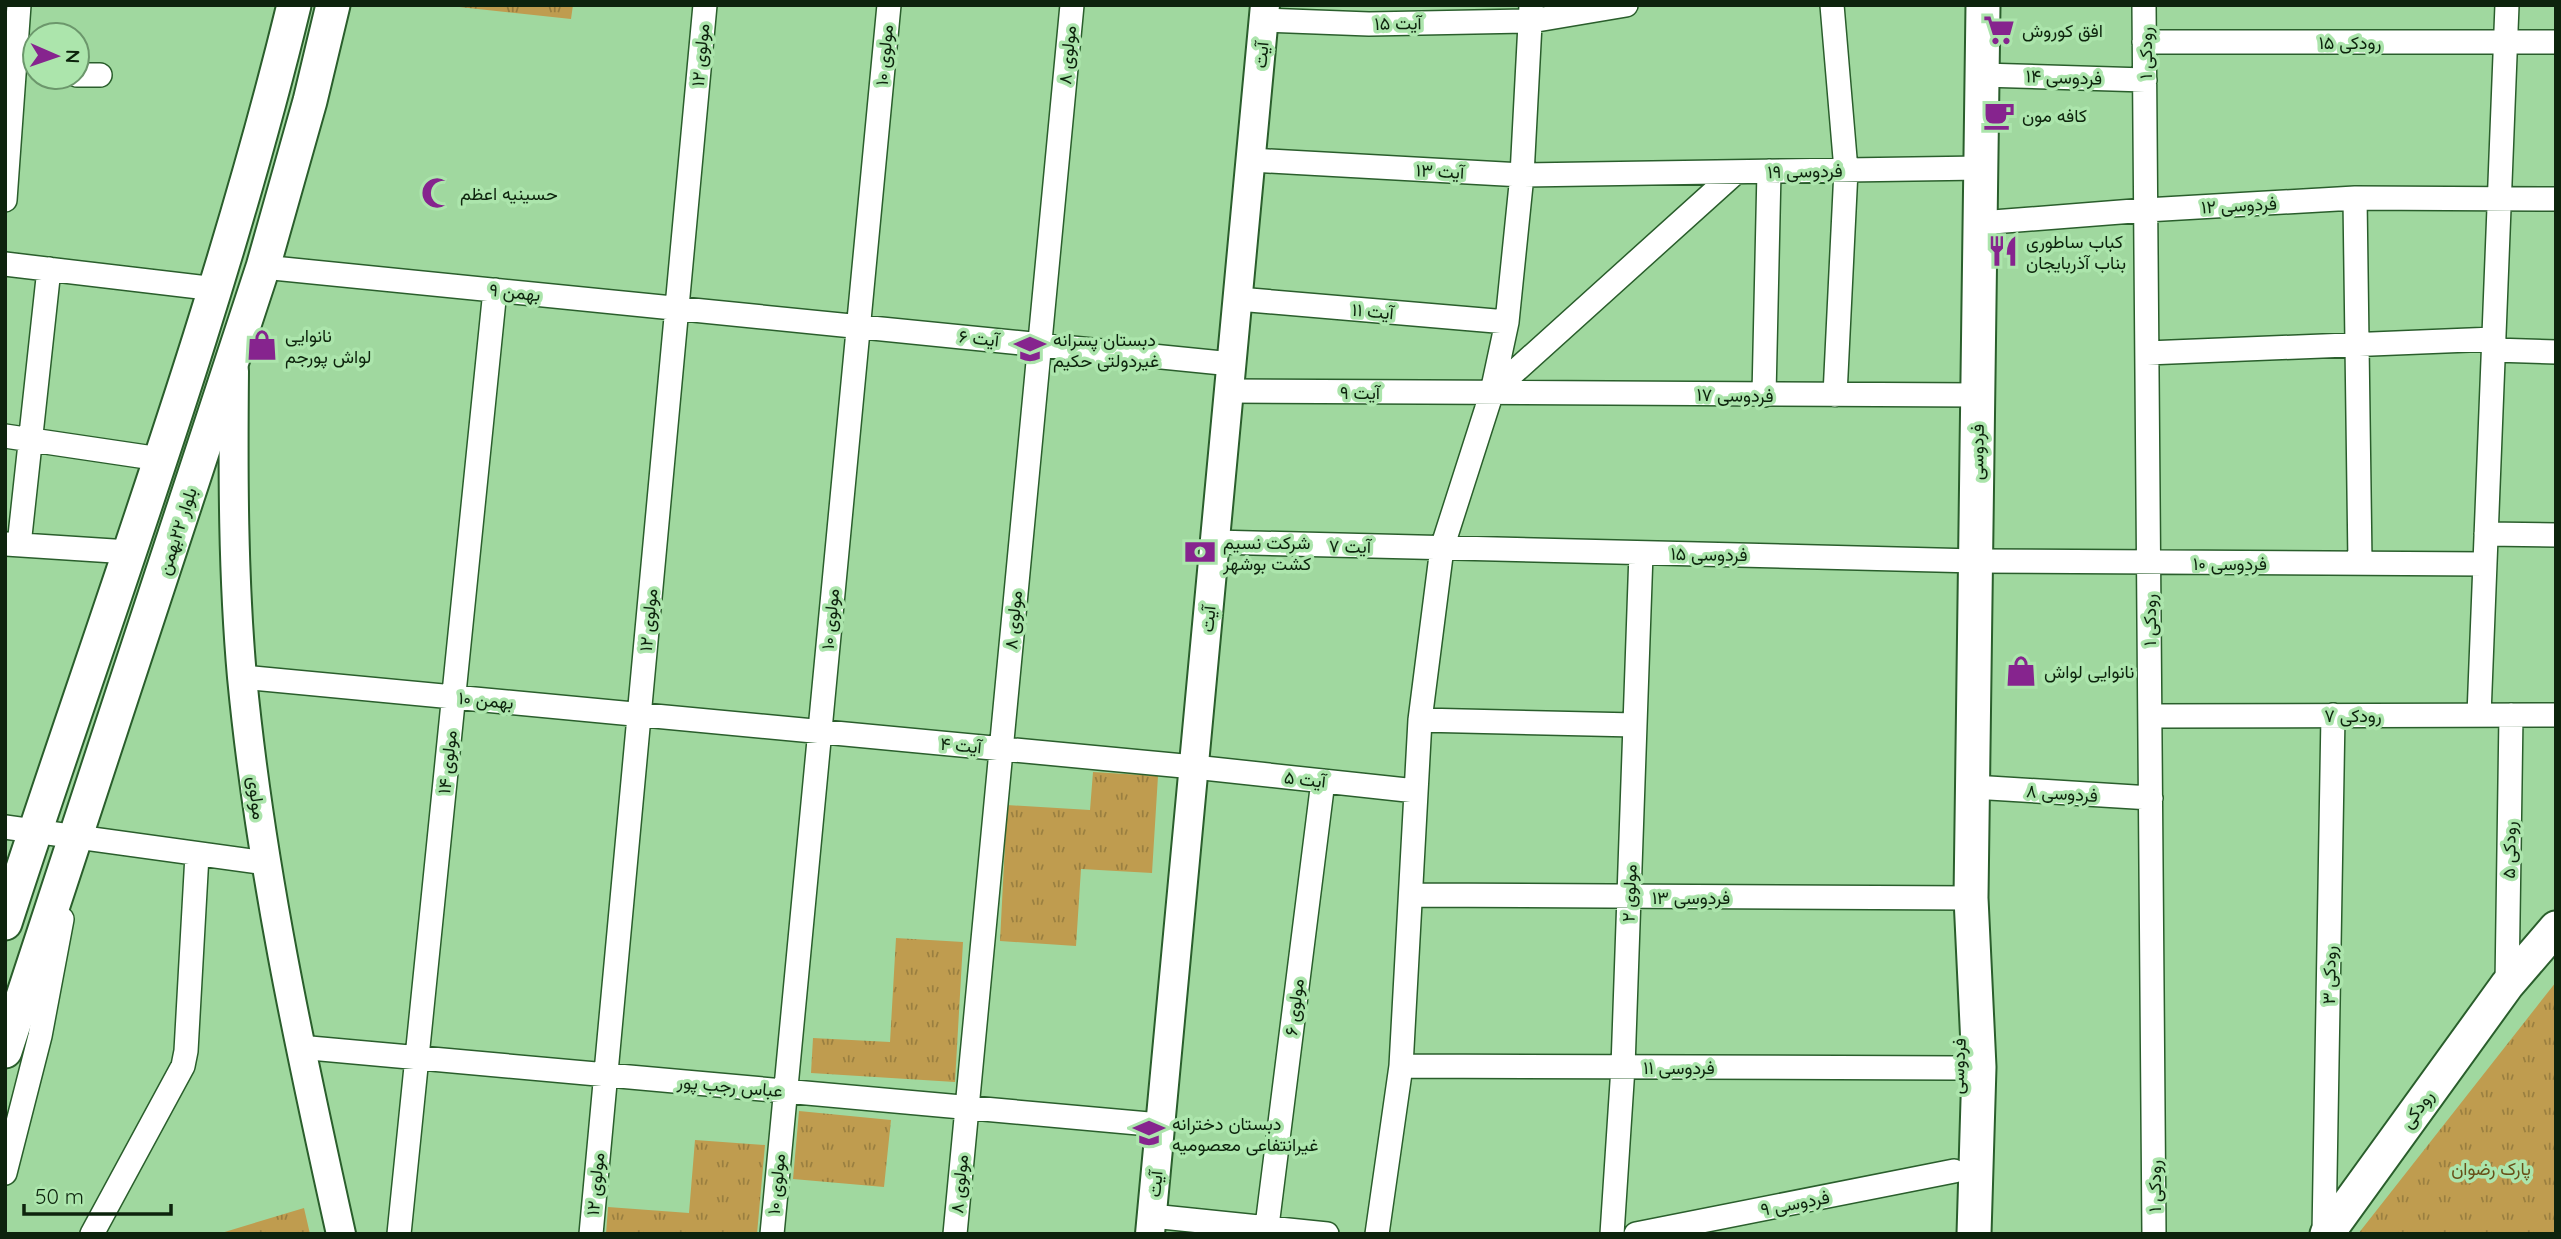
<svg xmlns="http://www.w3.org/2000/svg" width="2561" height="1239" viewBox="0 0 2561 1239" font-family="Quicksand,Vazirmatn,sans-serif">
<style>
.grass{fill:url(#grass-tufts)}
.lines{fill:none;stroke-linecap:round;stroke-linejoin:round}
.minor-casing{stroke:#2a5e2c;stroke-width:26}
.tertiary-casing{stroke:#2a5e2c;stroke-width:32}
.secondary-casing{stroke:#2a5e2c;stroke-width:37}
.minor{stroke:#fff;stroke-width:23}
.tertiary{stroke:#fff;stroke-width:28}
.secondary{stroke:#fff;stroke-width:33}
.labels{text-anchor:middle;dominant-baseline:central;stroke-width:7;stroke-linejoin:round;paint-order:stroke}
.street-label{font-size:18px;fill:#0d230d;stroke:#ace5ac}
.poi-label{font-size:18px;fill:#0d230d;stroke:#ace5ac;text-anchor:start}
.park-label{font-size:18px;fill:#674f18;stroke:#ace5ac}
</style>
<defs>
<pattern id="grass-tufts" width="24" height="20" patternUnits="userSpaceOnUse" patternTransform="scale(1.75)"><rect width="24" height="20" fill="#bf9c4f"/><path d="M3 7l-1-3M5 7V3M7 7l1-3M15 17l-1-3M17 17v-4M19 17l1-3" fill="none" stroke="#9a7f40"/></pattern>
</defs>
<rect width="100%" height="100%" fill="#a0d89f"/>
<path class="grass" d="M 441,5 L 573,5 L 571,19 Z
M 1093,772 L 1158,776 L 1152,873 L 1081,869 L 1076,946 L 1000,941 L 1007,805 L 1090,810 Z
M 896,938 L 963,942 L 955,1082 L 811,1073 L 813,1038 L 890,1042 Z
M 2556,982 L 2556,1234 L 2358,1234 Z
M 799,1111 L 891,1120 L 884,1187 L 793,1179 Z
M 695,1140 L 765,1145 L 757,1234 L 606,1234 L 608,1207 L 689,1213 Z
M 304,1208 L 310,1234 L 218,1234 Z"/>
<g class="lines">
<defs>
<path id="minor" d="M 1832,5 L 1846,170 L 1835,395
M 2144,5 L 2154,1234
M 1264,20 L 1369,24 L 1531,21 L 1626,5
M 2144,42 L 2556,42
M 77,75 L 100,75
M 1982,75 L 2145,80
M 1251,160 L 1522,175 L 1981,168
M 2355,198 L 2360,563
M 5,200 L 19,5
M 1980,223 L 2146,210 L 2355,198 L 2556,199
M 5,264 L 216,289
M 263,267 L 1232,364
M 1238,299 L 1507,322
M 2494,350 L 2556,352
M 2147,353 L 2494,339
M 1229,391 L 1978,395
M 1492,392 L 1736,172
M 1764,395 L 1769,171
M 5,436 L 160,459
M 2486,534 L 2556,535
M 1215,542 L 1976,561 L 2485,564
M 6,544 L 129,552
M 19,545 L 49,269
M 242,677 L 1194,767 L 1416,791
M 2479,715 L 2507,5
M 2150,716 L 2556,715
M 1420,720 L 1635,725
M 1973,787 L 2151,798
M 5,827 L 266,863
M 1411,895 L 1971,898
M 2507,985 L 2511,715
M 299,1047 L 1160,1125
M 1401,1066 L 1958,1068
M 5,1173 L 40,1036 L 62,919
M 1152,1216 L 1327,1234
M 92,1234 L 183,1066 L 186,1051 L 197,855
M 399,1234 L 495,290
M 591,1234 L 705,5
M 772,1234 L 889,5
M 955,1234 L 1072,5
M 1266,1234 L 1323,781
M 1377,1234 L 1401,1066 L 1420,720 L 1442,548 L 1492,392 L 1507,322 L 1522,175 L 1531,5
M 1612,1234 L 1623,1067 L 1641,553
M 1636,1234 L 1954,1171
M 2324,1234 L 2333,715"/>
<path id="tertiary" d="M 234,371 C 233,473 233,575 242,677 C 260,865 300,1050 341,1234
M 1150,1234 L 1265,5"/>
<path id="secondary" d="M 5,923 C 104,618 218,317 294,5
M 5,1051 L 263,267 L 310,101 L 333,5
M 1974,1234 L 1979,1067 L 1971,898 L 1983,5
M 2327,1234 L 2507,985 L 2556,928"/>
</defs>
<use href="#minor" class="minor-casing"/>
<use href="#tertiary" class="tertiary-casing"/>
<use href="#secondary" class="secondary-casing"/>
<use href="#minor" class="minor"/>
<use href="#tertiary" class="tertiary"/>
<use href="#secondary" class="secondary"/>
</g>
<defs>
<symbol id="supermarket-bare" viewBox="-9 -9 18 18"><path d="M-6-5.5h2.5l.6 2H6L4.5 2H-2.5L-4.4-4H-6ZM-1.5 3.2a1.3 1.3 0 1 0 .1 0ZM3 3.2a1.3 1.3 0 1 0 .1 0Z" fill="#86248e" stroke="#ace5ac" stroke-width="2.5" paint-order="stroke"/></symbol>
<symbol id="cafe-bare" viewBox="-9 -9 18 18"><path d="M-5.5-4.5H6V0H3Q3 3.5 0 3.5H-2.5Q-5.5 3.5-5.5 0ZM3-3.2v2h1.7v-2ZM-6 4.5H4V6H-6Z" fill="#86248e" stroke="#ace5ac" stroke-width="2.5" paint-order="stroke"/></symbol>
<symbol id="mosque-bare" viewBox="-9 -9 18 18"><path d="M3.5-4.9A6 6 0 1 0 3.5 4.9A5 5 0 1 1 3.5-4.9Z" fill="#86248e" stroke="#ace5ac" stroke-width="2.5" paint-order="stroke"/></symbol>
<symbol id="restaurant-bare" viewBox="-9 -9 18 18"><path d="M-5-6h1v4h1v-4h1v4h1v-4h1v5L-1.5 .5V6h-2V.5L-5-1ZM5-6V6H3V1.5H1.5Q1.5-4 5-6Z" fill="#86248e" stroke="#ace5ac" stroke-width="2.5" paint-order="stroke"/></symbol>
<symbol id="shop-bare" viewBox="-9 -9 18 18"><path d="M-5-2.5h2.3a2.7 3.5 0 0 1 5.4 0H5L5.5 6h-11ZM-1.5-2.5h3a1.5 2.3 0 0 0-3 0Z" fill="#86248e" stroke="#ace5ac" stroke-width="2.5" paint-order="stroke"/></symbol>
<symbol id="school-bare" viewBox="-9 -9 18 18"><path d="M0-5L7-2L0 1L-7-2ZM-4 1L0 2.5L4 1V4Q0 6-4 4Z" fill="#86248e" stroke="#ace5ac" stroke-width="2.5" paint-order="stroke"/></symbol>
<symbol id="bank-bare" viewBox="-9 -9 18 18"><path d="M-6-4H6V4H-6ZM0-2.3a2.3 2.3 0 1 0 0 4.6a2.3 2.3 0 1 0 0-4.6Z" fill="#86248e" stroke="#ace5ac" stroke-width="2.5" paint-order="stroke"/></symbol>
</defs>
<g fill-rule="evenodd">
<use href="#supermarket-bare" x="1977" y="8" width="44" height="44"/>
<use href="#cafe-bare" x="1977" y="93" width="44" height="44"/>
<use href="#mosque-bare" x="415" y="171" width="44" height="44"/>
<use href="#restaurant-bare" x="1981" y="229" width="44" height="44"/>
<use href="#shop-bare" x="240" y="323" width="44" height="44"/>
<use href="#school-bare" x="1008" y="327" width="44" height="44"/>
<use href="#bank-bare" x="1178" y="530" width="44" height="44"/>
<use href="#shop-bare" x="1999" y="649" width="44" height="44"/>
<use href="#school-bare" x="1127" y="1111" width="44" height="44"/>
</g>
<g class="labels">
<g class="street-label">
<text transform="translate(1398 23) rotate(-1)">آیت ۱۵</text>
<text x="2350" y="42">رودکی ۱۵</text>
<text transform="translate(2145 53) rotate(-90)">رودکی ۱</text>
<text transform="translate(700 55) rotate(-85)">مولوی ۱۲</text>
<text transform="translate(884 55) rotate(-85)">مولوی ۱۰</text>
<text transform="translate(1067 55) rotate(-85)">مولوی ۸</text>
<text transform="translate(1261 55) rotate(-85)">آیت</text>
<text transform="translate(2064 77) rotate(2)">فردوسی ۱۴</text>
<text transform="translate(1440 171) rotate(3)">آیت ۱۳</text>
<text transform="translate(1805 171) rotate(-1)">فردوسی ۱۹</text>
<text transform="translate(2239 205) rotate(-3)">فردوسی ۱۲</text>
<text transform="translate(515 292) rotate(6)">بهمن ۹</text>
<text transform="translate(1373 311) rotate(5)">آیت ۱۱</text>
<text transform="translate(979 338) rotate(6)">آیت ۶</text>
<text x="1360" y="392">آیت ۹</text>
<text transform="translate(1735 395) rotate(1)">فردوسی ۱۷</text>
<text transform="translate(1977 452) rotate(-89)">فردوسی</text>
<text transform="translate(177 531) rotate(-72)">بلوار ۲۲بهمن</text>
<text transform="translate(1350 546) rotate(1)">آیت ۷</text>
<text transform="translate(1709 554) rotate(1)">فردوسی ۱۵</text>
<text x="2230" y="563">فردوسی ۱۰</text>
<text transform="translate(830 619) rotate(-85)">مولوی ۱۰</text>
<text transform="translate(1208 619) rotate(-85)">آیت</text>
<text transform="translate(648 620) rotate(-85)">مولوی ۱۲</text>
<text transform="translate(1013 620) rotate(-85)">مولوی ۸</text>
<text transform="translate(2149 620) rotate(-90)">رودکی ۱</text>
<text transform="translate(486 700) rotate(5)">بهمن ۱۰</text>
<text x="2353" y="715">رودکی ۷</text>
<text transform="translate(961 745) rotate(5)">آیت ۴</text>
<text transform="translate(447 762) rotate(-84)">مولوی ۱۴</text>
<text transform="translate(1305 779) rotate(6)">آیت ۵</text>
<text transform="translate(2062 793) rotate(4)">فردوسی ۸</text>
<text transform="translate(257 798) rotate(83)">مولوی</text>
<text transform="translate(2509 850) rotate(-89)">رودکی ۵</text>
<text transform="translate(1629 893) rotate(-88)">مولوی ۲</text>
<text x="1691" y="897">فردوسی ۱۳</text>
<text transform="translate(2329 975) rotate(-89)">رودکی ۳</text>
<text transform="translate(1294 1007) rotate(-83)">مولوی ۶</text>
<text transform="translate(1958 1066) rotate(-87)">فردوسی</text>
<text x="1679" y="1067">فردوسی ۱۱</text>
<text transform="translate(730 1086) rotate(5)">عباس رجب پور</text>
<text transform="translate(2417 1109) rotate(-54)">رودکی</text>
<text transform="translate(595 1184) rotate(-85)">مولوی ۱۲</text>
<text transform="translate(776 1184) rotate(-85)">مولوی ۱۰</text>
<text transform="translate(959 1184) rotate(-85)">مولوی ۸</text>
<text transform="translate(1155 1184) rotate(-85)">آیت</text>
<text transform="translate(2154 1186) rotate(-90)">رودکی ۱</text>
<text transform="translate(1795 1203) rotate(-11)">فردوسی ۹</text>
</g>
<g class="poi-label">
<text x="2022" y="30">افق کوروش</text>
<text x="2022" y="115">کافه مون</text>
<text x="460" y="193">حسینیه اعظم</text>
<text x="2026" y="241">کباب ساطوری<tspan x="2026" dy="21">بناب آذربایجان</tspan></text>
<text x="285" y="335">نانوایی<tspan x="285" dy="21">لواش پورجم</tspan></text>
<text x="1053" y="339">دبستان پسرانه<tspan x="1053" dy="21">غیردولتی حکیم</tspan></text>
<text x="1223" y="542">شرکت نسیم<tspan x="1223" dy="21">کشت بوشهر</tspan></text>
<text x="2044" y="671">نانوایی لواش</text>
<text x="1172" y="1123">دبستان دخترانه<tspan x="1172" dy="21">غیرانتفاعی معصومیه</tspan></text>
</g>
<g class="park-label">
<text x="2491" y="1168">پارک رضوان</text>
</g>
</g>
<rect width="2561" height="1239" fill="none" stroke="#0d230d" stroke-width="14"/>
<g transform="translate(56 56) rotate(92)"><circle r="33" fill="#ace5ac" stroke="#6c976c" stroke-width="2"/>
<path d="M0-5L12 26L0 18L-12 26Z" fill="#86248e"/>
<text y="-10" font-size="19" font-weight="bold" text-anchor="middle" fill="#0d230d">N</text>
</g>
<path d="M24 1204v10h147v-10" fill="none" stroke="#0d230d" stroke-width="3.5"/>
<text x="35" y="1204" font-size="21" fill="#0d230d" stroke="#ace5ac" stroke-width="5" paint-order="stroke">50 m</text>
</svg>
